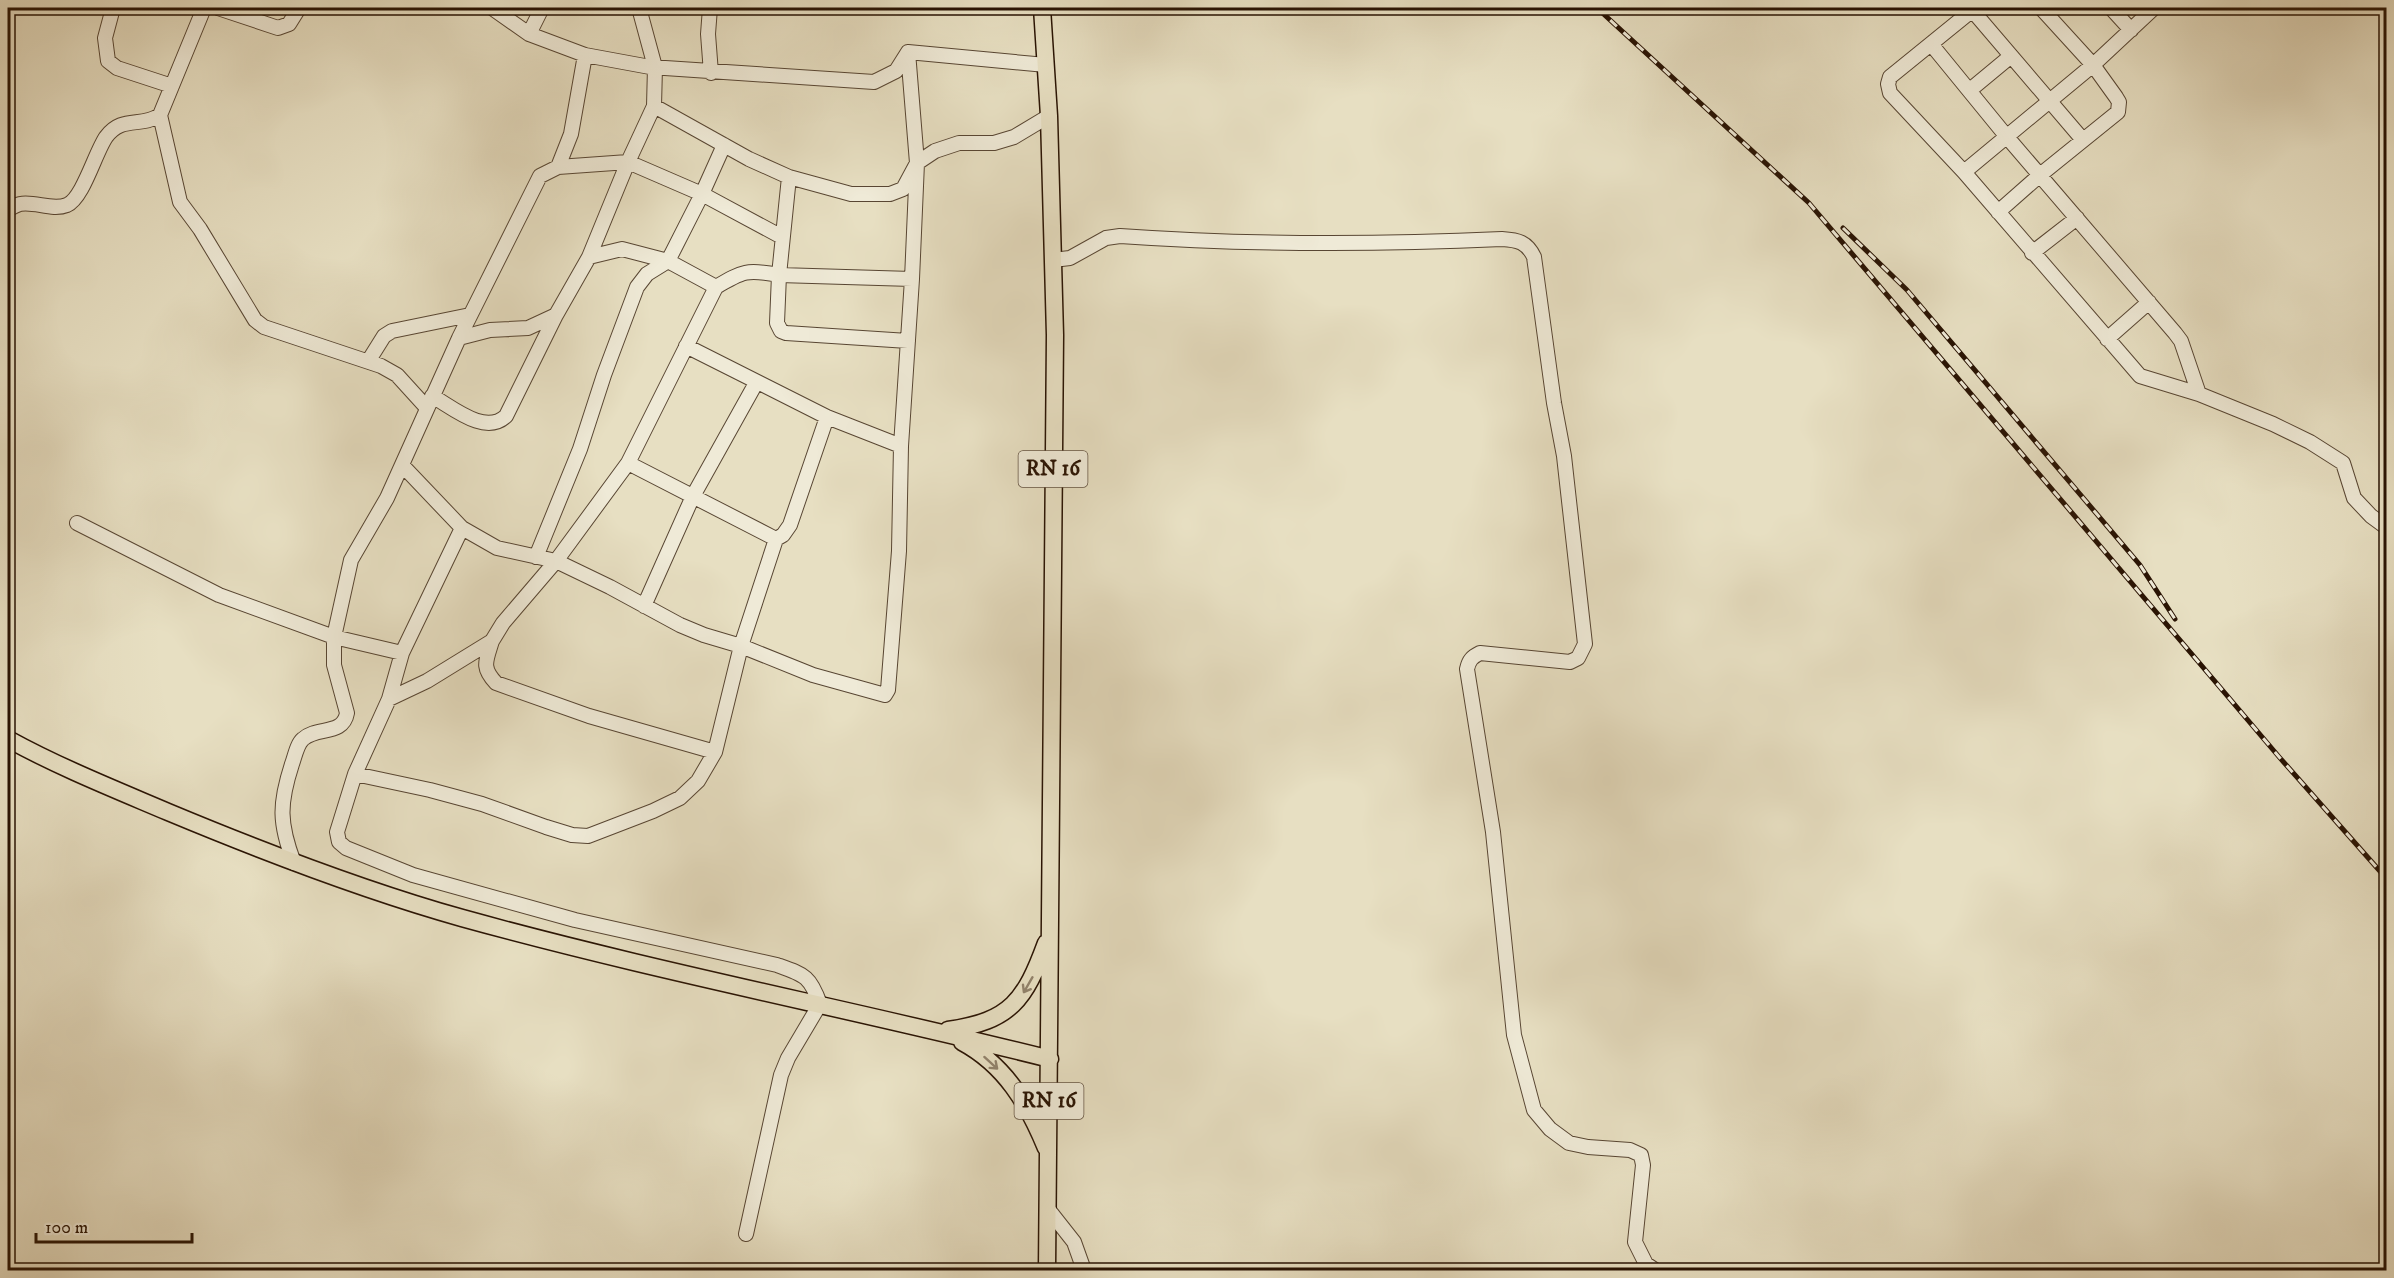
<svg xmlns="http://www.w3.org/2000/svg" width="2394" height="1278" viewBox="0 0 2394 1278" font-family="'IM FELL DW Pica',serif">
<style>
.lines{fill:none;stroke-linecap:round;stroke-linejoin:round}
.minor-casing{stroke:#584633;stroke-width:16}
.major-casing{stroke:#291303;stroke-width:19}
.minor{stroke:#efead7;stroke-width:14}
.major{stroke:#e7dfc2;stroke-width:16}
.rail-casing{stroke:#291303;stroke-width:5}
.rail{stroke:#efead7;stroke-width:3;stroke-dasharray:9;stroke-linecap:butt}
.oneway{stroke:#92836c}
.labels{text-anchor:middle;dominant-baseline:central;stroke-width:4.5;stroke-linejoin:round;paint-order:stroke}
.shield{fill:#efead7;stroke:#645443;stroke-width:1.5}
.shield-label{font-size:21px;font-weight:bold;fill:#291303}
</style>
<rect width="100%" height="100%" fill="#e7dfc2"/>
<filter id="stains"><feTurbulence type="fractalNoise" baseFrequency=".00333" numOctaves="4"/><feColorMatrix values="0 0 0 0 .2 0 0 0 0 .09 0 0 0 0 .02 0 0 0 .5 -.17"/></filter>
<radialGradient id="worn" r=".72"><stop offset=".6" stop-color="#630" stop-opacity="0"/><stop offset="1" stop-color="#630" stop-opacity=".3"/></radialGradient>
<g class="lines">
<defs>
<path id="minor" d="M 113,8 L 105,38 L 108,61 L 117,68 L 172,86
M 204,8 L 160,115 L 180,202 L 200,229 L 255,320 L 264,327 L 381,366 L 397,375 L 427,408
M 218,8 L 278,28 L 289,24 L 299,8
M 492,8 L 529,34 L 585,55 L 650,67 L 874,82 L 896,71 L 908,52 L 1046,65
M 639,8 L 655,67 L 654,106 L 749,159 L 789,177 L 851,194 L 890,194 L 903,189 L 917,163 L 935,151 L 959,143 L 994,143 L 1014,137 L 1049,116
M 710,8 L 708,34 L 711,73
M 1975,8 L 1890,77 L 1888,84 L 1890,93 L 1964,172 L 2140,376 L 2199,394 L 2273,424 L 2310,442 L 2343,463 L 2354,498 L 2371,516 L 2386,527
M 2111,8 L 2131,30
M 1972,10 L 2083,140
M 529,34 L 542,8
M 1931,44 L 2007,137 L 2175,333 L 2181,341 L 2199,394
M 1970,90 L 2011,56
M 558,167 L 571,134 L 585,55
M 1964,172 L 2093,65 L 2154,8
M 8,210 C 11,208 16,205 20,204 C 35,201 52,211 67,205 C 83,198 95,153 106,137 C 122,115 141,128 160,115
M 1998,212 L 2040,175 L 2118,112 L 2119,102 L 2116,97 L 2093,65 L 2041,8
M 2032,253 L 2077,218
M 589,257 L 628,162 L 702,194 L 782,237
M 1053,260 L 1070,258 L 1106,238 L 1120,236 C 1248,245 1374,245 1502,239 C 1518,240 1527,242 1534,257 L 1554,403 L 1564,456 L 1585,644 L 1578,658 L 1570,662 L 1480,653 C 1472,657 1469,660 1467,669 L 1493,832 L 1514,1035 L 1534,1110 L 1550,1129 L 1569,1143 L 1588,1147 L 1630,1150 L 1641,1155 L 1643,1165 L 1635,1242 L 1646,1264 L 1655,1270
M 459,338 L 490,330 L 528,328 L 556,315 L 589,257 L 622,249 L 668,261 L 702,194 L 724,145
M 2107,339 L 2149,302
M 908,341 L 786,333 L 781,331 L 777,323 L 779,275 L 912,279
M 686,346 L 827,417 L 901,446
M 369,360 L 384,336 L 392,331 L 470,315
M 432,396 C 452,407 485,436 506,416 L 556,315
M 628,463 L 776,539
M 402,465 L 462,528 L 497,548 L 556,561 L 610,587 L 680,625 L 704,635 L 741,646 L 813,675 L 885,695 L 888,690 L 899,551 L 901,446 L 912,279 L 917,163 L 908,52
M 77,523 L 219,595 L 334,637 L 402,653
M 462,528 L 402,653 L 389,699 L 355,774 L 337,832 L 339,842 L 346,848 L 413,875 L 575,920 L 777,965 C 805,975 810,976 820,1004 L 788,1058 L 781,1075 L 746,1234
M 536,557 L 580,449 L 604,375 L 637,287 L 647,274 L 668,261 L 716,287 C 743,271 747,269 779,275 L 789,177
M 644,606 L 693,496 L 756,383
M 492,641 C 486,661 481,667 496,683 L 589,716 L 715,752
M 389,699 L 427,681 L 492,641 L 503,623 L 556,561 L 628,463 L 716,287
M 355,774 L 430,790 L 482,804 L 546,827 L 572,835 L 588,836 L 653,811 L 680,798 L 698,781 L 715,752 L 741,646 L 776,539 L 783,535 L 790,525 L 827,417
M 294,863 C 279,823 279,804 292,764 C 295,756 297,744 303,739 C 317,726 343,736 347,713 L 334,665 L 334,637 L 351,560 L 387,498 L 459,338 L 540,176 L 558,167 L 628,162 L 654,106
M 1048,1209 L 1074,1242 L 1084,1270"/>
<path id="major" d="M 1042,8 L 1049,116 L 1055,335 L 1047,1270
M 8,739 C 59,767 114,789 168,812 C 264,852 362,890 462,918 C 657,972 855,1010 1050,1059
M 948,1030 C 1011,1021 1025,1000 1046,943
M 962,1042 C 1005,1065 1028,1104 1046,1148"/>
</defs>
<use href="#minor" class="minor-casing"/>
<use href="#major" class="major-casing"/>
<use href="#minor" class="minor"/>
<use href="#major" class="major"/>
<defs>
<path id="rail" d="M 1597,8 L 1809,203 L 2280,758 L 2386,878
M 1843,228 L 1907,290 L 2140,565 L 2175,619"/>
</defs>
<use href="#rail" class="rail-casing"/>
<use href="#rail" class="rail"/>
</g>
<defs><path id="oneway-shaft" d="M-6 0H5M1.5-3L5.5 0L1.5 3" fill="none" stroke-width="1.6" stroke-linecap="round" stroke-linejoin="round" transform="scale(1.5)"/></defs>
<g class="oneway">
<use href="#oneway-shaft" transform="translate(1028 985) rotate(120)"/>
<use href="#oneway-shaft" transform="translate(991 1063) rotate(42)"/>
</g>
<g class="labels">
<g class="shield">
<rect x="1018.5" y="451" width="69" height="36" rx="4.5"/>
<rect x="1014.5" y="1083" width="69" height="36" rx="4.5"/>
</g>
<g class="shield-label">
<text x="1053" y="469">RN 16</text>
<text x="1049" y="1101">RN 16</text>
</g>
</g>
<rect width="2394" height="1278" fill="none" stroke="#e7dfc2" stroke-width="30"/>
<rect x="9" y="9" width="2376" height="1260" fill="none" stroke="#291303" stroke-width="3"/>
<rect x="15" y="15" width="2364" height="1248" fill="none" stroke="#291303" stroke-width="1.5"/>
<path d="M36 1233v9h156v-9" fill="none" stroke="#291303" stroke-width="3"/>
<text x="45" y="1233" font-size="18" fill="#291303" stroke="#efead7" stroke-width="4.5" paint-order="stroke">100 m</text>
<rect width="100%" height="100%" filter="url(#stains)"/>
<rect width="100%" height="100%" fill="url(#worn)"/>
</svg>
